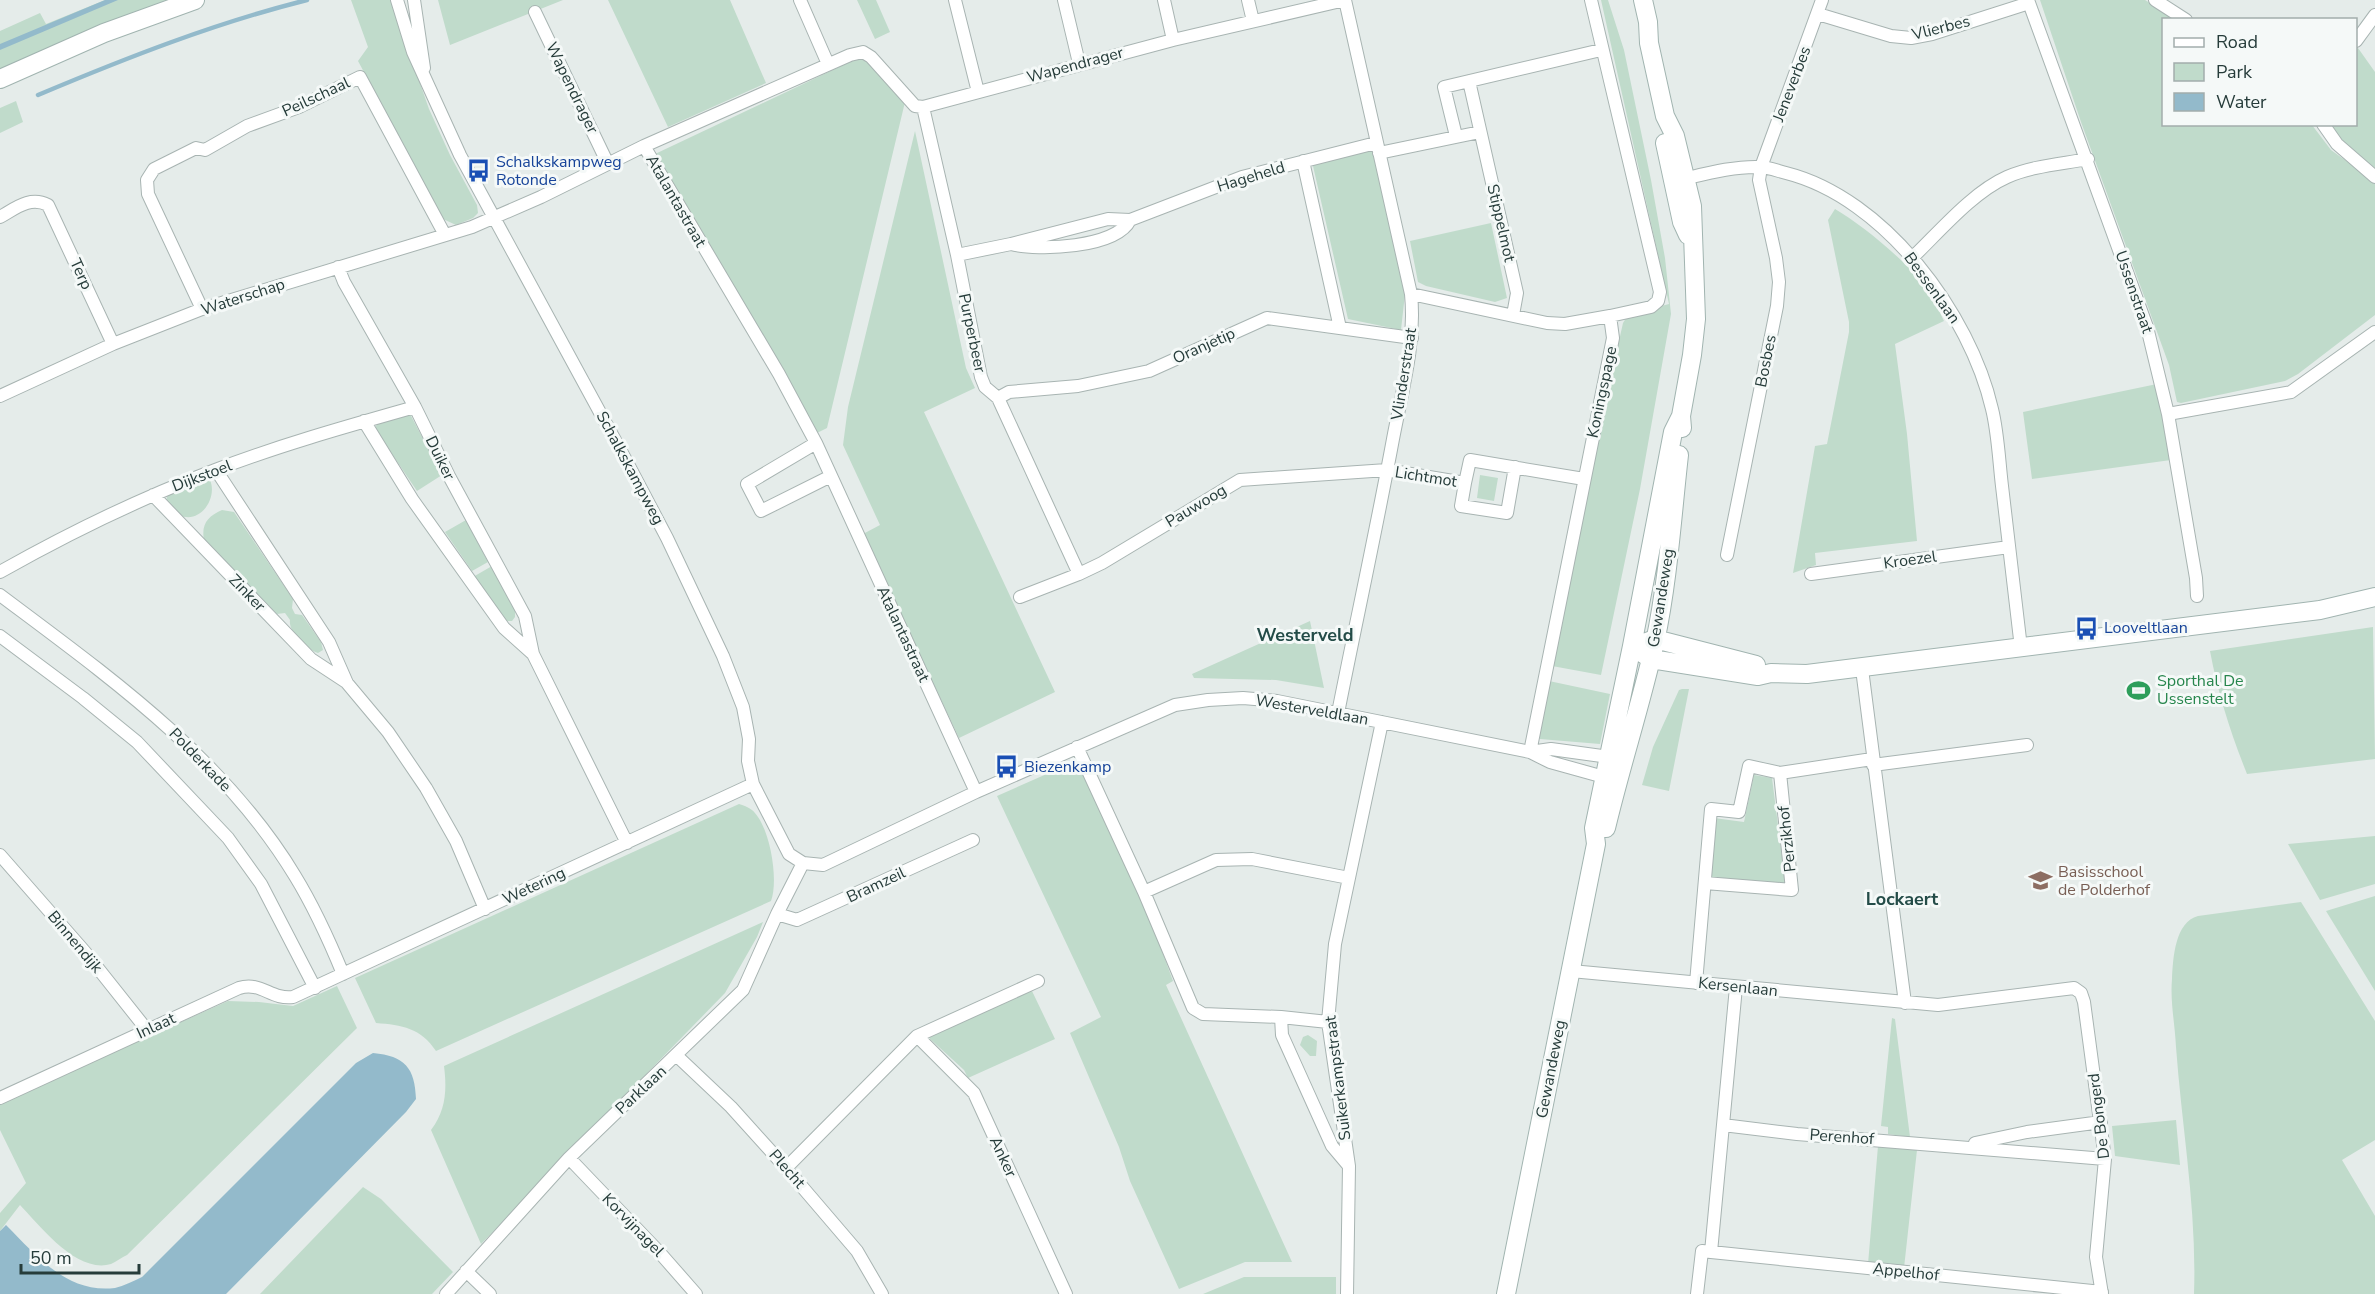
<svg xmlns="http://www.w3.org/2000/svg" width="2375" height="1294" viewBox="0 0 2375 1294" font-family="'Nunito Sans',sans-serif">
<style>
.green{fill:#c0dbcb}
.water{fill:#93bacb}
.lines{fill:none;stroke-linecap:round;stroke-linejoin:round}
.stream{stroke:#93bacb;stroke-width:4.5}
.street-casing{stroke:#a8b4b2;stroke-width:14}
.secondary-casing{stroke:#a1b4b0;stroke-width:20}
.street{stroke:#fff;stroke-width:12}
.secondary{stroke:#fff;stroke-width:18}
.labels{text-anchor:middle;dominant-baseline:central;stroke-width:6;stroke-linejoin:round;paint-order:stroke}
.street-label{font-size:16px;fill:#263c3a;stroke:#f5f9f8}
.transit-label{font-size:16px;fill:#164399;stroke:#f5f9f8;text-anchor:start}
.leisure-label{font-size:16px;fill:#27864d;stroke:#f5f9f8;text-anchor:start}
.education-label{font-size:16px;fill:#785e54;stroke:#f5f9f8;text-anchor:start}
.neighbourhood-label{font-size:18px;font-weight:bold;fill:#244c48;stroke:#f5f9f8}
</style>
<rect width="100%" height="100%" fill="#e5ecea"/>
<path class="green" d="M 105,0 L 169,0 L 0,70 L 0,31 L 40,13 L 46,24 Z
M 351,0 L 391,0 L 429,109 L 450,155 L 477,205 L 478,213 L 473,218 L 456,225 L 443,219 L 358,61 L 368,47 Z
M 438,0 L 563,0 L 450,45 Z
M 608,0 L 730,0 L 766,83 L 668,127 Z
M 857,0 L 876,0 L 890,32 L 875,39 Z
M 1601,0 L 1608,0 L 1624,50 L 1651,180 L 1665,258 L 1671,314 L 1640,489 L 1601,675 L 1552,666 L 1601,421 L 1623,323 L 1628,315 L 1669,304 Z
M 2040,0 L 2145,0 L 2176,19 L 2164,20 L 2164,124 L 2312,125 L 2331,150 L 2370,178 L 2375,183 L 2375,315 L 2298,374 L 2285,381 L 2181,403 L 2177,402 L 2169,365 L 2081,122 Z
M 2358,48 L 2375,72 L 2375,168 L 2346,147 L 2328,125 L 2356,124 L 2356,49 Z
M 858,58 L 864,59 L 905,102 L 827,428 L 817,433 L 655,154 Z
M 16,101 L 23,122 L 0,133 L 0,108 Z
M 915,131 L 966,368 L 975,388 L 924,412 L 1055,692 L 959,738 L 863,534 L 880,525 L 843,445 L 848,407 Z
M 1372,148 L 1405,294 L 1401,330 L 1348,319 L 1313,166 L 1313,162 Z
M 1835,209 C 1864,226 1910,264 1929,292 C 1935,300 1939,311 1944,321 L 1895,344 L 1907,434 L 1917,541 L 1815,553 L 1816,565 L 1793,573 L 1815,446 L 1827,444 L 1849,332 L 1849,322 L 1828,220 Z
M 1491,223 L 1507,298 L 1495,302 L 1426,286 L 1418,282 L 1410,241 Z
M 2157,384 L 2171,460 L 2032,479 L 2023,412 Z
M 410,414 L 442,475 L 417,491 L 375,429 L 377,424 Z
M 1480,475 L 1498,478 L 1494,501 L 1477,498 Z
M 207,479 L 210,480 C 218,498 200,525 179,515 C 174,512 170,506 166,501 L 168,494 Z
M 222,510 L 234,512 L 293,599 L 292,608 L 295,614 L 302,615 L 321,642 L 323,650 L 318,653 C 307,650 288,632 290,620 L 285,613 L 277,614 L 204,540 C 201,524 208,516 222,510 Z
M 466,520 L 488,562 L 472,571 L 445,532 Z
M 492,566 L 515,610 L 515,617 L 512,621 L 504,621 L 473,577 Z
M 1310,621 L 1324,688 L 1276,680 L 1194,678 L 1192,674 Z
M 2373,627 L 2375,759 L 2247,774 C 2231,734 2218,694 2210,651 Z
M 1549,681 L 1610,694 L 1600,744 L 1540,739 L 1538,735 Z
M 1682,689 L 1689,689 L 1669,791 L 1642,785 L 1653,747 L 1679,690 Z
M 1074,762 L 1085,779 L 1152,924 L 1173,981 L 1166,985 L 1292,1262 L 1245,1262 L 1179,1289 L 1130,1181 L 1119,1147 L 1070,1033 L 1101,1017 L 997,796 Z
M 1754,775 L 1772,778 L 1786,888 L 1709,881 L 1714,818 L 1744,822 Z
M 739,804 C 743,805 748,807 752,810 C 770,825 779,880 771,901 L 436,1051 C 421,1028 402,1025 376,1023 L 355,978 Z
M 2375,836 L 2375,884 L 2320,900 L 2288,844 Z
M 2375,896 L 2375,991 L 2326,911 Z
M 2301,902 L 2375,1021 L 2375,1140 L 2342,1160 L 2375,1216 L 2375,1294 L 2194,1294 C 2197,1211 2182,1129 2176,1047 C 2175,1025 2170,1001 2172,979 C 2173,958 2175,922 2198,916 Z
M 763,922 L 757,937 L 725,993 L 481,1244 L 431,1130 C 446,1110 447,1090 444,1066 Z
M 337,986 L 357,1028 L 127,1255 C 122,1257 116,1262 111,1264 C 77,1274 41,1227 20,1205 L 0,1231 L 0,1213 L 26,1183 L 0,1130 L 0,1103 L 228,1001 L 259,1002 L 293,1006 Z
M 1032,991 L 1055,1039 L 968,1078 L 964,1070 L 928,1037 L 949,1025 Z
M 1892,1018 L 1895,1019 L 1910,1137 L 1888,1134 L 1888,1127 L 1881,1126 Z
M 1308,1035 L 1317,1041 L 1316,1056 L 1310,1056 L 1300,1045 L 1303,1037 Z
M 2176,1120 L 2180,1165 L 2115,1156 L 2112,1126 Z
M 1878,1146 L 1917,1150 L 1904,1268 L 1868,1264 Z
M 363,1187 L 381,1199 L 453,1272 L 432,1294 L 260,1294 Z
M 1244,1277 L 1336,1277 L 1336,1294 L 1203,1294 Z"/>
<path class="water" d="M 105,0 L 118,0 L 0,50 L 0,44 Z
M 373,1053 C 405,1056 415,1068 416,1099 L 406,1112 L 226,1294 L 0,1294 L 0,1231 L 6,1225 C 36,1255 67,1294 115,1288 C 124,1286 133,1281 142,1277 L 356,1063 Z"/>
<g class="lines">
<path class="stream" d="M 38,95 C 126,58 215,23 307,0"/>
<defs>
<path id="street" d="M 397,0 L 413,52 L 460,155 L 628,464 L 667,538 L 723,656 L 743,707 L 749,739 L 748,761 L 753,784 L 789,854 L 803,863 L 823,865 L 976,792 L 1175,705 L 1208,700 L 1243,698 L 1277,701 L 1530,752 L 1550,762 L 1604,777 L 1609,776
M 414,0 L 424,68
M 800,0 L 828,64
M 955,0 L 978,92
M 1064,0 L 1079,63
M 1164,0 L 1173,40
M 1248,0 L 1253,21
M 2028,0 L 2147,327 L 2168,414 L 2196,578 L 2197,596
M 2155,0 L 2186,20
M 535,12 L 608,164
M 1818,14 L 1891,36 L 1911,38 L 1932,34 L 2029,3
M 2356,41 L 2375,15
M 1469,81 L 1517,293 L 1513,315
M 923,107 L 957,255 L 981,377 L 985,387 L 998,398 L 1079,574
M 2323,124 L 2337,144 L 2375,177
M 1456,136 L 1444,87 L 1601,50
M 644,146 L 779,374 L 816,443 L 976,792
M 1379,153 L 1480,132
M 1303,161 L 1340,328
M 1679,180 C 1705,174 1733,166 1760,167 C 1768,167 1778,171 1786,173 C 1885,198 1970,314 1992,409 C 1998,433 1999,461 2002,486 C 2008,540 2015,594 2021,648
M 0,217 C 16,208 30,196 48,205 L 113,344
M 1108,219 L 1130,220 C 1116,248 1038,251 1011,244 Z
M 1130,220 L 1242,177 L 1376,143
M 957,255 L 1011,244
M 1913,257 C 1940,231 1973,192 2007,177 C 2032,166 2062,164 2088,159
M 338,267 L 344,282 L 415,407 L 449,476 L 525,616 L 533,654 L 627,843
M 1411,294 L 1547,323 L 1565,324 L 1610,316
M 202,309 L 148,194 L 147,180 L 154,169 L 196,148 L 205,150 L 247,126 L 299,107 L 360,77 L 445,235
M 0,396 L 113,344 L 202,309 L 472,227 L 541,197 L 644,146 L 850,55 L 863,52 L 871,57 L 915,106 L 923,107 L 1173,40 L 1345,0
M 998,398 L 1009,392 L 1078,386 L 1149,371 L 1267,318 L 1412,338
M 2168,414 L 2291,392 L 2375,332
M 364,421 L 412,499 L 504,628 L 533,654
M 816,443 L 747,484 L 761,511 L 831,476
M 216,470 L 329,642 L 347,683 L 388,732 L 426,788 L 456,841 L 485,909
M 1465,483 L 1461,506 L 1507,513 L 1515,467
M 153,495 L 311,659 L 346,682
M 1727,555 L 1777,306 L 1779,282 L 1776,258 L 1759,180 L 1761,167 L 1822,0
M 0,572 C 69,533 141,498 215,470 C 280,445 348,426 415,407
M 1811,574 L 2009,547
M 0,595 C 108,676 224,758 295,876 C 314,907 329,940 343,974
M 1020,597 L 1079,574 L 1102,563 L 1240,480 L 1387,470 L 1465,483 L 1470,460 L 1584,479
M 0,636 L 83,698 L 137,742 L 228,838 L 261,884 L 315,988
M 1862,669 L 1905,1003
M 1338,713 C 1356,622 1376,531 1393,439 C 1402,391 1416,343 1411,294 L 1345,0
M 1077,747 L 1144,892 L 1193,1008 L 1203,1014 L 1281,1017 L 1328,1022
M 1530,752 L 1551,749 L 1609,757 L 1612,763
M 1530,752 L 1613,338 L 1610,316 L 1651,307 L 1658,301 L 1660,292 L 1591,0
M 1873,765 L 2027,745
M 0,855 L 85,952 L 147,1030
M 1705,883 L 1792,890 L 1780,773
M 1144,892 L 1216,860 L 1252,859 L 1349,878
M 777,914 L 797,920 L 973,840
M 1571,971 L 1938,1005 L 2074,988 L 2081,993 L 2084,1002 L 2105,1159 L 2096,1257 L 2102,1294
M 1696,983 L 1711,809 L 1739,812 L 1749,766 L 1780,773 L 1872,759
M 1281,1017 L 1282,1035 L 1332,1146 L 1348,1165
M 917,1036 L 974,1093 L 1066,1294
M 677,1056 L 731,1107 L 786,1168 L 857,1251 L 882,1294
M 0,1098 L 239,988 C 261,981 271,1000 293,997 L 753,784
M 1723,1125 L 1797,1134 L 2105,1159
M 1975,1143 L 2027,1132 L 2101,1122
M 569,1158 L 660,1253 L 696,1294
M 786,1168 L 917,1036 L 1038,981
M 1711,1252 L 2102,1292
M 466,1271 L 490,1294
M 446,1294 L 569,1158 L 743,990 L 777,914 L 803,863
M 1347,1294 L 1349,1166 L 1328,1022 L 1335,944 L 1382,722
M 1697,1294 L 1702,1251 L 1711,1252 L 1736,987"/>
<path id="secondary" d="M 1643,0 L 1648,22 L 1649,43 L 1665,116 L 1675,136 L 1692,206 L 1696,319 L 1692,355 L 1681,416 L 1682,428
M 0,79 L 104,33 L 195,0
M 1665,143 L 1682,222 L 1688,235
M 1644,643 L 1655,639 L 1756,665
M 1642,653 L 1651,659 L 1758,676 L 1771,673 L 1807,674 L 2320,610 L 2375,597
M 1606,828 C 1621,765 1641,704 1655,642 C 1668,581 1672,517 1679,455
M 1506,1294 L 1596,844 L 1594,828 L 1632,646 L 1673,432 L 1681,416"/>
</defs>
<use href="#street" class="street-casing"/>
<use href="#secondary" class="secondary-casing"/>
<use href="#street" class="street"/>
<use href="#secondary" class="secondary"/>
</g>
<defs>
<symbol id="bus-bare" viewBox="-9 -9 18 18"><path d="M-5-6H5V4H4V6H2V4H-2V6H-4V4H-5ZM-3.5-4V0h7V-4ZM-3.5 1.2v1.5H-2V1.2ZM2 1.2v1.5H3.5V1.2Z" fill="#1a4fb4" stroke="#f5f9f8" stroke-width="2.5" paint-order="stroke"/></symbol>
<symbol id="stadium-bare" viewBox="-9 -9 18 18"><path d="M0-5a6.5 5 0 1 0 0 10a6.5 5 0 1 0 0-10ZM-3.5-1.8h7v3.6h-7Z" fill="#2e9e5b" stroke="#f5f9f8" stroke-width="2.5" paint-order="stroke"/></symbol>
<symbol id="school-bare" viewBox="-9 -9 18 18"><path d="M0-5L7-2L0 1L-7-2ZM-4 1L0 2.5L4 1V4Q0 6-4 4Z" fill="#8d6e63" stroke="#f5f9f8" stroke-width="2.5" paint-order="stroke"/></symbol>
</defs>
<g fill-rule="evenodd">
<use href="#bus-bare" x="462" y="154" width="33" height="33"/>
<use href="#bus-bare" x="2070" y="612" width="33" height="33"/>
<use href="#stadium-bare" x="2122" y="674" width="33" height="33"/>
<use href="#bus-bare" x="990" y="750" width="33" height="33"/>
<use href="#school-bare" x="2024" y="864" width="33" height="33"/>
</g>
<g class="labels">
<g class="street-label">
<text transform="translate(1941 28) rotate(-14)">Vlierbes</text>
<text transform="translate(1075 65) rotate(-15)">Wapendrager</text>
<text transform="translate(1792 84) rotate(-69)">Jeneverbes</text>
<text transform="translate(572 88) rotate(64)">Wapendrager</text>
<text transform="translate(316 97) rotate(-25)">Peilschaal</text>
<text transform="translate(1251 177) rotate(-17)">Hageheld</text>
<text transform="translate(676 201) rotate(60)">Atalantastraat</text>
<text transform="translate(1501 223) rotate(77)">Stippelmot</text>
<text transform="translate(81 274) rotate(65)">Terp</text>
<text transform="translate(1932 288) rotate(54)">Bessenlaan</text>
<text transform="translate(2134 292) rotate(71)">Ussenstraat</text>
<text transform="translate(243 297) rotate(-18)">Waterschap</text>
<text transform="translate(972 333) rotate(78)">Purperbeer</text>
<text transform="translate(1204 346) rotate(-24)">Oranjetip</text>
<text transform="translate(1766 361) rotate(-79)">Bosbes</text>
<text transform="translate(1404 374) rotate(-81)">Vlinderstraat</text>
<text transform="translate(1602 392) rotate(-78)">Koningspage</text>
<text transform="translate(440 458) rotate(64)">Duiker</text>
<text transform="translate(630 468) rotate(62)">Schalkskampweg</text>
<text transform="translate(202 476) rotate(-21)">Dijkstoel</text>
<text transform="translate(1426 477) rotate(9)">Lichtmot</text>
<text transform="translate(1196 506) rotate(-31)">Pauwoog</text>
<text transform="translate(1910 560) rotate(-8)">Kroezel</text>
<text transform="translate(247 593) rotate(46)">Zinker</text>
<text transform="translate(1661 598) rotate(-81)">Gewandeweg</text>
<text transform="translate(903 634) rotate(65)">Atalantastraat</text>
<text transform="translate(1312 710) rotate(10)">Westerveldlaan</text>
<text transform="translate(200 760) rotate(46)">Polderkade</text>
<text transform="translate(1787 839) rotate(-96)">Perzikhof</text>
<text transform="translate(876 885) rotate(-25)">Bramzeil</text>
<text transform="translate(534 886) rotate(-25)">Wetering</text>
<text transform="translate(75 942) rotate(50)">Binnendijk</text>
<text transform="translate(1738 987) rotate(6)">Kersenlaan</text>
<text transform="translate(156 1026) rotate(-25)">Inlaat</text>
<text transform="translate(1551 1069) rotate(-79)">Gewandeweg</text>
<text transform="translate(1338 1078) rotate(-97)">Suikerkampstraat</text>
<text transform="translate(641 1090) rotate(-43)">Parklaan</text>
<text transform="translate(2099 1116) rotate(-97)">De Bongerd</text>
<text transform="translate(1842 1137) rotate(4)">Perenhof</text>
<text transform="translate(1003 1157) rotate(65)">Anker</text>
<text transform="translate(787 1169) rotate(49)">Plecht</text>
<text transform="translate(633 1225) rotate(46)">Korvijnagel</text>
<text transform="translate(1906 1272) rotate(6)">Appelhof</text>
</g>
<g class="transit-label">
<text x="496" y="162">Schalkskampweg<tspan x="496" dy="18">Rotonde</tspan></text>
<text x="2104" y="628">Looveltlaan</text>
<text x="1024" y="767">Biezenkamp</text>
</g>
<g class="leisure-label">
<text x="2157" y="681">Sporthal De<tspan x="2157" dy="18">Ussenstelt</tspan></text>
</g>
<g class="education-label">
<text x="2058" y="872">Basisschool<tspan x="2058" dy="18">de Polderhof</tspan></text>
</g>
<g class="neighbourhood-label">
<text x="1305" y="635">Westerveld</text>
<text x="1902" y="899">Lockaert</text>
</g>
</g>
<rect x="2162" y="18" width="195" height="108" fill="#f5f9f8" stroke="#a2adac" stroke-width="1.5"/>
<rect x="2174" y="38" width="30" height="9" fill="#ffffff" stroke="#a2adac" stroke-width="1.5"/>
<text x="2216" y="48" font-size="18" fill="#263c3a">Road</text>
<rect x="2174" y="63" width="30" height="18" fill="#c0dbcb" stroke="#a2adac" stroke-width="1.5"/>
<text x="2216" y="78" font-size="18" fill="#263c3a">Park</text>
<rect x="2174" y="93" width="30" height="18" fill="#93bacb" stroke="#a2adac" stroke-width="1.5"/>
<text x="2216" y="108" font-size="18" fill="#263c3a">Water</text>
<path d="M21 1264v9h118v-9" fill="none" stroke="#263c3a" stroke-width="3"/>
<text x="30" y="1264" font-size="18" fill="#263c3a" stroke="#f5f9f8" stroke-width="4.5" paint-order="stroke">50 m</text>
</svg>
